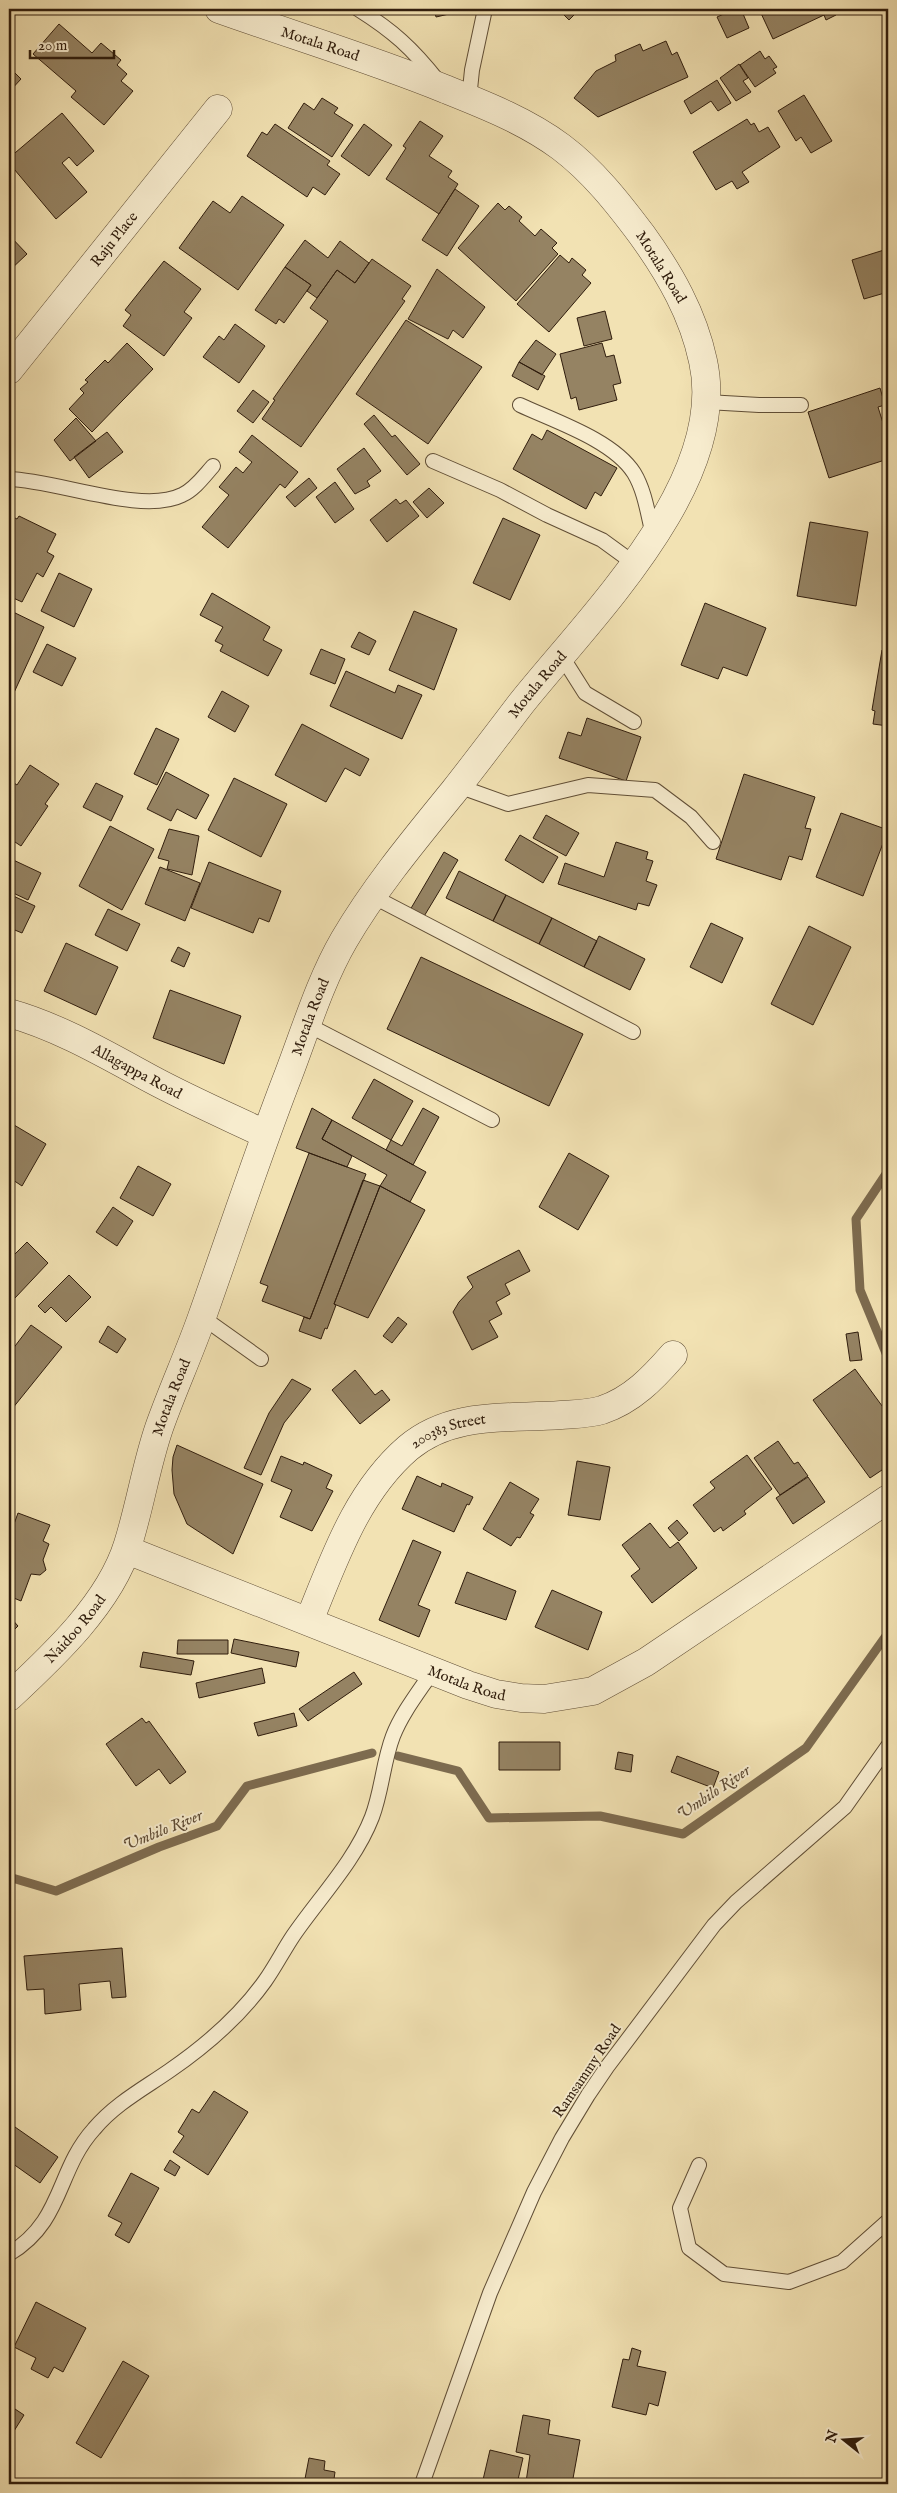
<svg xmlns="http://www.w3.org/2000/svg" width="897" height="2493" viewBox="0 0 897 2493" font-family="'IM FELL English',serif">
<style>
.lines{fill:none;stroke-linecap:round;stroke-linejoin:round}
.stream{stroke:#7d6b4f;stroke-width:9}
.building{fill:#958363;stroke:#301d0d}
.lane-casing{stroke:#604e36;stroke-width:16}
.street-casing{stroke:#604e36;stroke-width:29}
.lane{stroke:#f7ecce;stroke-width:14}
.street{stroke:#f7ecce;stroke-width:28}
.labels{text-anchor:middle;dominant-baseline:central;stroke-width:4;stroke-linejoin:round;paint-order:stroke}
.street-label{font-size:15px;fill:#301d0d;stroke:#f7ecce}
.water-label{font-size:16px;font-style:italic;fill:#5d4a34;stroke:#f7ecce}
</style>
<rect width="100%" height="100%" fill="#f2e2b3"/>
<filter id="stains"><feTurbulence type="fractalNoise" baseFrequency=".004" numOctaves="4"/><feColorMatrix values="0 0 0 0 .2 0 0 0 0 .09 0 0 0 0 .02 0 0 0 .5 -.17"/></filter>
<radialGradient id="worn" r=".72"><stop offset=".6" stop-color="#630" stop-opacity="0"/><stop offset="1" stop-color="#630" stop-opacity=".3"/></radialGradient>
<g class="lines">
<path class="stream" d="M 888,1171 L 856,1219 L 860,1290 L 888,1358
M 398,1756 L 458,1771 L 489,1818 L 600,1816 L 683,1834 L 806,1748 L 888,1633
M 9,1877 L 56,1891 L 159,1847 L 217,1826 L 247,1786 L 372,1753"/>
</g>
<path class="building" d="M 434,9 L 462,9 L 462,11 L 436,17 Z
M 558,9 L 580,9 L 569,20 Z
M 735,9 L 741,9 L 749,28 L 727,38 L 717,17 Z
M 759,9 L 841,9 L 835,12 L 836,15 L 826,20 L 824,15 L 773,39 Z
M 59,24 L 92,53 L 101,43 L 121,60 L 117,65 L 127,74 L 121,81 L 133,91 L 104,125 L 71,97 L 76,91 L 33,54 Z
M 666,41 L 672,55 L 677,52 L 688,77 L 598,117 L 574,98 L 596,71 L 616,61 L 615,55 L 640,44 L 643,51 Z
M 760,51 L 765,59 L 769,56 L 777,67 L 773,69 L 776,73 L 755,87 L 740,65 Z
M 739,64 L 748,78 L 743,81 L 751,92 L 736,101 L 720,78 Z
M 9,67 L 21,79 L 9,92 Z
M 717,80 L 731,103 L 718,111 L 711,101 L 691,114 L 684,101 Z
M 804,95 L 832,141 L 811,153 L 801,137 L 796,141 L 778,111 Z
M 322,98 L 338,108 L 334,113 L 353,125 L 332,157 L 288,128 L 304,103 L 314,110 Z
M 62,113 L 94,151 L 77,166 L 69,157 L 62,163 L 87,192 L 56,219 L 9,163 L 9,158 Z
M 747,119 L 751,125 L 754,123 L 759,132 L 768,127 L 780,147 L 742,172 L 749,182 L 737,189 L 732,181 L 716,190 L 693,152 Z
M 420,121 L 443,136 L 429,156 L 452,171 L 448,177 L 458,184 L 439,214 L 386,179 L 406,148 L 403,146 Z
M 275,124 L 330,161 L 327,165 L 340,174 L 325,195 L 313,187 L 307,197 L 247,156 L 262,132 L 267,135 Z
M 364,124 L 392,145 L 369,176 L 341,156 Z
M 455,189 L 479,206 L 447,256 L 422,240 Z
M 242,196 L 284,225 L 238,290 L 179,248 L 213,201 L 230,213 Z
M 498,203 L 505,210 L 509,206 L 522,217 L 519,221 L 535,236 L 541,229 L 557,243 L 552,248 L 558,254 L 516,301 L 458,248 Z
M 9,235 L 27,254 L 9,271 Z
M 305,240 L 328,258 L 340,241 L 369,263 L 355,283 L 337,270 L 317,298 L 307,291 L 311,285 L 285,267 Z
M 884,250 L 888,265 L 888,292 L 864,299 L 852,260 Z
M 560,255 L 569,263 L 572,258 L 586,270 L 582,275 L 591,283 L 549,332 L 517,304 Z
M 372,259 L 411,286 L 402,299 L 405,301 L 301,447 L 262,419 L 275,400 L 273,399 L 328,321 L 310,308 L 337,270 L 355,283 Z
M 164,261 L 201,289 L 184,312 L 192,318 L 164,356 L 123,326 L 131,315 L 125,310 Z
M 285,267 L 311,285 L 284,323 L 279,319 L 276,324 L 255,310 Z
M 437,269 L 485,307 L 463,338 L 453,330 L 448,339 L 408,319 Z
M 605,311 L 612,339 L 584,346 L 577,318 Z
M 406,320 L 482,367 L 428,444 L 356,394 Z
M 235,324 L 265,346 L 239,383 L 203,357 L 219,336 L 224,340 Z
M 536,340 L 556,354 L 542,375 L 519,362 Z
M 127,343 L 153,369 L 92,432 L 69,409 L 84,393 L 80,389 L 88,382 L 85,380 L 105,360 L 108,363 Z
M 602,343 L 606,357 L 614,355 L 621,383 L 613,385 L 617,400 L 579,410 L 576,397 L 571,399 L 560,354 Z
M 519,362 L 545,376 L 538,390 L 512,376 Z
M 880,388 L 885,405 L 878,407 L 888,439 L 888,459 L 829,478 L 808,412 Z
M 253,390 L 269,402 L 253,423 L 237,411 Z
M 374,415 L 392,437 L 395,435 L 420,464 L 407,475 L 364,424 Z
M 76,418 L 96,441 L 70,461 L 54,440 Z
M 547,430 L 617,468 L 601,496 L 595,492 L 586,509 L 513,469 L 532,434 L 542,440 Z
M 107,432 L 123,452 L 89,478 L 74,457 Z
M 252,435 L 298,472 L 285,488 L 280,484 L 228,548 L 202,527 L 229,495 L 219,487 L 236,467 L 243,473 L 252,462 L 239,452 Z
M 364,448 L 381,471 L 367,481 L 370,486 L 355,494 L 337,469 Z
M 309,478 L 317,488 L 295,507 L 286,497 Z
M 335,482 L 354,509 L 335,523 L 316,497 Z
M 429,488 L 444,503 L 427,518 L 413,502 Z
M 396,499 L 400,504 L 406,500 L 419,516 L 387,542 L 370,520 Z
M 9,515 L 17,519 L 19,516 L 56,534 L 47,552 L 54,556 L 43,577 L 37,573 L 22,602 L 9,596 Z
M 503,518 L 540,535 L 510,600 L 473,583 Z
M 810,522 L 868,532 L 856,606 L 797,596 Z
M 59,573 L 92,589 L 74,627 L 41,611 Z
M 212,593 L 270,627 L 263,640 L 282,650 L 268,676 L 220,651 L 223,645 L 215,641 L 223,627 L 200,615 Z
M 705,603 L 766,628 L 747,676 L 723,667 L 718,679 L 681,665 Z
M 9,610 L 44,627 L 12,697 L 9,695 Z
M 414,611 L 457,629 L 434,690 L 389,670 Z
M 359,632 L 376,641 L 369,655 L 351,647 Z
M 47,644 L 76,658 L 62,686 L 33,672 Z
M 321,649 L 345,659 L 335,684 L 310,674 Z
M 882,650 L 888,651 L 888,726 L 873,724 L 875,711 L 872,710 Z
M 346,671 L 395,693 L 398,685 L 422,695 L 402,739 L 330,706 Z
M 222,691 L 249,706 L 235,732 L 208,717 Z
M 587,718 L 641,737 L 626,781 L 559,758 L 568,732 L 581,736 Z
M 302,724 L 369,759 L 360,776 L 345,768 L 326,802 L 275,775 Z
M 156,728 L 179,739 L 157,785 L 134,774 Z
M 30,765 L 59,784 L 45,804 L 48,806 L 21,846 L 9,838 L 9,790 L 14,783 L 17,785 Z
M 166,772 L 209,795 L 196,819 L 177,809 L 171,821 L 147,809 Z
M 744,774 L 815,797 L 805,828 L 811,829 L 802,860 L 789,856 L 781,880 L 716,859 Z
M 234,778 L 287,804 L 261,857 L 208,830 Z
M 96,783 L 123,796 L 111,821 L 83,807 Z
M 841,813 L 888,830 L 863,896 L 816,877 Z
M 546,815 L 579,833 L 566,856 L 533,838 Z
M 110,826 L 154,849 L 122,910 L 79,886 Z
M 169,829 L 199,836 L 192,875 L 167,869 L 169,861 L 158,858 Z
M 520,835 L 558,857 L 543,883 L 505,860 Z
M 616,842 L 648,852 L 646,859 L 653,861 L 646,881 L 657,885 L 649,906 L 638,903 L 636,910 L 558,884 L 565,863 L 604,877 Z
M 444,852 L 458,860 L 423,918 L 410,910 Z
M 9,858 L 41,873 L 28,900 L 9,891 Z
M 209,862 L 281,891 L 269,922 L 259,918 L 253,933 L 191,908 Z
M 160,867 L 200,883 L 185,921 L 145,904 Z
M 459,871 L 506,895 L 493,921 L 446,898 Z
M 9,894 L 35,906 L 22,933 L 10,928 L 9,931 Z
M 506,895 L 552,918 L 539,944 L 493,921 Z
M 108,909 L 140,924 L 127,951 L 95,935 Z
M 552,918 L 597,941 L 584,967 L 539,944 Z
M 711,923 L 743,938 L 722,983 L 690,967 Z
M 809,926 L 851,947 L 813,1025 L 771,1004 Z
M 599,936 L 645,959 L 630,990 L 584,967 Z
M 66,943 L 118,967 L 96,1015 L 44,991 Z
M 178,947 L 190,953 L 184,967 L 171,961 Z
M 421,957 L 583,1034 L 549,1106 L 387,1029 Z
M 170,990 L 241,1016 L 224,1064 L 153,1038 Z
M 374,1079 L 413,1101 L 391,1140 L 352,1118 Z
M 312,1108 L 332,1120 L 322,1139 L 352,1156 L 347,1167 L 296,1148 Z
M 423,1108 L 439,1117 L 413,1165 L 386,1150 L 391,1140 L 402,1146 Z
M 332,1120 L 426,1172 L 410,1202 L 380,1186 L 387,1175 L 322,1139 Z
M 9,1122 L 46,1144 L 22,1186 L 13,1180 L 9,1188 Z
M 309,1153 L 366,1174 L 310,1319 L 262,1301 L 268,1286 L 260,1283 Z
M 569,1153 L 609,1176 L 578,1230 L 539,1207 Z
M 138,1166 L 171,1184 L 153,1216 L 120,1198 Z
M 363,1180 L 380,1186 L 334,1304 L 336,1305 L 327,1329 L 325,1328 L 321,1339 L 299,1331 L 304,1317 L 310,1319 Z
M 380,1186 L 425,1210 L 368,1318 L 334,1304 Z
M 113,1207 L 133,1221 L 117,1246 L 96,1232 Z
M 27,1242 L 48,1263 L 15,1298 L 9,1291 L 9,1260 Z
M 519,1250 L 530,1271 L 505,1284 L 510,1294 L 496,1302 L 502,1314 L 489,1321 L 498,1337 L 472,1350 L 453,1312 L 459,1302 L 473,1287 L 467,1277 Z
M 69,1275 L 91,1297 L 66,1322 L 51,1307 L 45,1313 L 38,1306 Z
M 398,1317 L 407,1324 L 392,1343 L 383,1336 Z
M 31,1325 L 62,1347 L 12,1409 L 9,1406 L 9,1354 Z
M 108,1326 L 126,1339 L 117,1353 L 99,1342 Z
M 858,1332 L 862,1360 L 850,1361 L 846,1334 Z
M 855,1369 L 888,1414 L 888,1466 L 870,1478 L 813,1400 Z
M 355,1370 L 375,1395 L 382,1390 L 390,1400 L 360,1424 L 332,1390 Z
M 292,1379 L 311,1389 L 284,1423 L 261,1475 L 244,1468 L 269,1413 Z
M 778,1441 L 794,1464 L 798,1462 L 808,1476 L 780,1495 L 754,1458 Z
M 177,1445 L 263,1484 L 233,1554 L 187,1524 L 174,1494 L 172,1470 L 173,1457 Z
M 747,1455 L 772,1489 L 744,1511 L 746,1514 L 723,1531 L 721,1527 L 714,1532 L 693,1505 L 715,1488 L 710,1482 Z
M 281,1456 L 303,1465 L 304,1462 L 332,1475 L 326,1488 L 333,1491 L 312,1531 L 280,1517 L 292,1490 L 271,1481 Z
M 577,1461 L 610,1467 L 600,1520 L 568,1515 Z
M 417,1476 L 441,1487 L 442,1483 L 473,1497 L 469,1505 L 467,1504 L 454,1532 L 402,1509 Z
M 808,1477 L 825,1502 L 793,1524 L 776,1498 Z
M 510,1482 L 539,1499 L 530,1513 L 534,1515 L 520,1538 L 517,1537 L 511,1546 L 483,1529 Z
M 18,1513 L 50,1525 L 43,1541 L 49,1544 L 43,1560 L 46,1570 L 40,1575 L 31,1574 L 21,1601 L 9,1596 L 9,1538 Z
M 677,1520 L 688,1533 L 679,1541 L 668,1528 Z
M 650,1523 L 670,1548 L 678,1542 L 697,1568 L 652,1603 L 631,1576 L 640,1569 L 622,1545 Z
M 413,1540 L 441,1552 L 418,1605 L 430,1610 L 419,1637 L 379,1620 Z
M 467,1572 L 516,1591 L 506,1620 L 455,1603 Z
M 552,1590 L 602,1612 L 588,1650 L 535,1627 Z
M 9,1616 L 18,1626 L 9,1635 Z
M 234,1639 L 299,1652 L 296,1667 L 231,1653 Z
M 178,1640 L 228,1640 L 228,1654 L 177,1654 Z
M 143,1652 L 194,1661 L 191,1675 L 140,1667 Z
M 262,1668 L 265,1683 L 199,1698 L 196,1683 Z
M 354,1672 L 362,1684 L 308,1721 L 299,1709 Z
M 294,1713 L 297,1726 L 258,1736 L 254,1723 Z
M 142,1718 L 146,1723 L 149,1721 L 186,1772 L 170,1784 L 159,1769 L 136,1786 L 106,1744 Z
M 499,1742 L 560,1742 L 560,1770 L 499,1770 Z
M 618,1752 L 633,1755 L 631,1772 L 615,1769 Z
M 677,1756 L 719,1772 L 713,1788 L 671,1772 Z
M 122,1948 L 126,1997 L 112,1998 L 110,1981 L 79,1984 L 81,2010 L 45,2014 L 44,1989 L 27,1990 L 24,1956 Z
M 214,2091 L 248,2112 L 208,2175 L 173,2152 L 184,2136 L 178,2132 L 192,2109 L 199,2113 Z
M 15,2127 L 58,2157 L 40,2183 L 9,2161 L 9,2136 Z
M 170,2160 L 180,2167 L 175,2176 L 164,2170 Z
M 131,2173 L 159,2188 L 129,2243 L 115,2235 L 122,2223 L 108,2216 Z
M 36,2302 L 86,2328 L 63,2372 L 54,2367 L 48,2378 L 31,2369 L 36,2358 L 14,2347 Z
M 632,2348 L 641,2351 L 637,2366 L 666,2372 L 658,2406 L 649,2403 L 646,2415 L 612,2407 L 623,2359 L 629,2360 Z
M 123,2361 L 149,2376 L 101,2458 L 76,2443 Z
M 9,2405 L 24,2415 L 9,2439 Z
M 523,2415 L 550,2420 L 548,2434 L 580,2440 L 572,2484 L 526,2482 L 530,2455 L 516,2452 Z
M 490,2450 L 523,2458 L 517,2484 L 482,2484 Z
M 309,2458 L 325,2461 L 324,2470 L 335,2472 L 334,2479 L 338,2480 L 338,2484 L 304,2484 Z
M 865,2480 L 865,2484 L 822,2484 L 823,2481 Z"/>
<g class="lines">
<defs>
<path id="lane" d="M 358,9 C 393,31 412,48 438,81
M 469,99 L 472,70 L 485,9
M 707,402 L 759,405 L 801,405
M 520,405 C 554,421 613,440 634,473 C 645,491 648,515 653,535
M 433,461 L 500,490 L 547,515 L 602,540 L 635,564
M 9,479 C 56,480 142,515 182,495 C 195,489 204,476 213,466
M 561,655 L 585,693 L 634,722
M 458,786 L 508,804 L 588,785 L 655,790 L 691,817 L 713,842
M 372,896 L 633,1032
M 308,1025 L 492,1120
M 202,1317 L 261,1359
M 699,2165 L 680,2208 L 689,2248 L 724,2274 L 789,2282 L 842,2262 L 888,2221
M 9,2254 C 64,2221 56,2171 94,2129 C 115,2104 143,2089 169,2071 C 204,2047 240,2016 265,1981 C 275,1967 283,1951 293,1936 C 319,1898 355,1861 372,1817 C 382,1791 383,1762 393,1736 C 402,1713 418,1693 432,1672
M 422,2484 L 490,2293 L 534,2192 L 562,2138 L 588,2095 L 607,2067 L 714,1925 L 736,1902 L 845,1807 L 888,1746"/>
<g id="street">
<path id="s1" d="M 9,370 L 218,109"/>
<path id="s2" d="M 9,1013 C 59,1027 105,1054 151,1079 C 188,1099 227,1116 265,1134"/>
<path id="s3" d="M 127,1550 L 468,1685 L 496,1694 L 521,1698 L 544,1699 L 593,1691 L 646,1662 L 888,1499"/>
<path id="s4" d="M 309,1621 C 334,1560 356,1493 408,1448 C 452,1411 507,1419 561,1415 C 574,1414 589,1414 602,1410 C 632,1400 653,1378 673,1355"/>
<path id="s5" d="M 9,1697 C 53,1656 110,1603 128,1544 C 140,1506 146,1466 159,1428 C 172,1391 189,1354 202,1317 C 230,1238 256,1159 286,1081 C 304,1035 319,983 344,940 C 375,887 415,839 454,791 C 476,763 498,734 520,705 C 589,618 730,482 703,361 C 693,314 670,274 642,235 C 618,203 593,171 561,147 C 526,121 485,105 445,89 C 371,59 295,36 219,9"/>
</g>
</defs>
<use href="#lane" class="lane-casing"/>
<use href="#street" class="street-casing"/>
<use href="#lane" class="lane"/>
<use href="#street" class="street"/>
</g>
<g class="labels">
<g class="street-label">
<text transform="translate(320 44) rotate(18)">Motala Road</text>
<text stroke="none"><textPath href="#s1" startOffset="168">Raju Place</textPath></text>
<text transform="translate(661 267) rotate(58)">Motala Road</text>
<text stroke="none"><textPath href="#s5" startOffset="1159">Motala Road</textPath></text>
<text stroke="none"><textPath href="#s5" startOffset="754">Motala Road</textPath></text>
<text stroke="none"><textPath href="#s2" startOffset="141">Allagappa Road</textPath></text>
<text stroke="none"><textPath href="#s5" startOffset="349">Motala Road</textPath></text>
<text stroke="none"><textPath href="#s4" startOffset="246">200383 Street</textPath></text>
<text stroke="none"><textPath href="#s5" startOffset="95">Naidoo Road</textPath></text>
<text stroke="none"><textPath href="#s3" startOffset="365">Motala Road</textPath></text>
<text transform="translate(587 2071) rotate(-56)">Ramsammy Road</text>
</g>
<g class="water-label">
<text transform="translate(714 1793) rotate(-34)">Umbilo River</text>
<text transform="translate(163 1831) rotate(-22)">Umbilo River</text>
</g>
</g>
<rect width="897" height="2493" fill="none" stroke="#f2e2b3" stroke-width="30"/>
<rect x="10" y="10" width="877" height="2473" fill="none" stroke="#301d0d" stroke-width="2.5"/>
<rect x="15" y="15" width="867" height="2463" fill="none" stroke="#301d0d"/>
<g transform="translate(844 2440) rotate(287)" stroke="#f7ecce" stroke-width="4" paint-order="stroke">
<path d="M0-4L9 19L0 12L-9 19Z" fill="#301d0d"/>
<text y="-8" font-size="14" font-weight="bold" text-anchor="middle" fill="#301d0d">N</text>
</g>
<path d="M30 50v8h84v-8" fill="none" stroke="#301d0d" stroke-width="2.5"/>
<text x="38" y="50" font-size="15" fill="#301d0d" stroke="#f7ecce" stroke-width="4" paint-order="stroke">20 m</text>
<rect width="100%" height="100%" filter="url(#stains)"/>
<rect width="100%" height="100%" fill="url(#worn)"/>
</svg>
